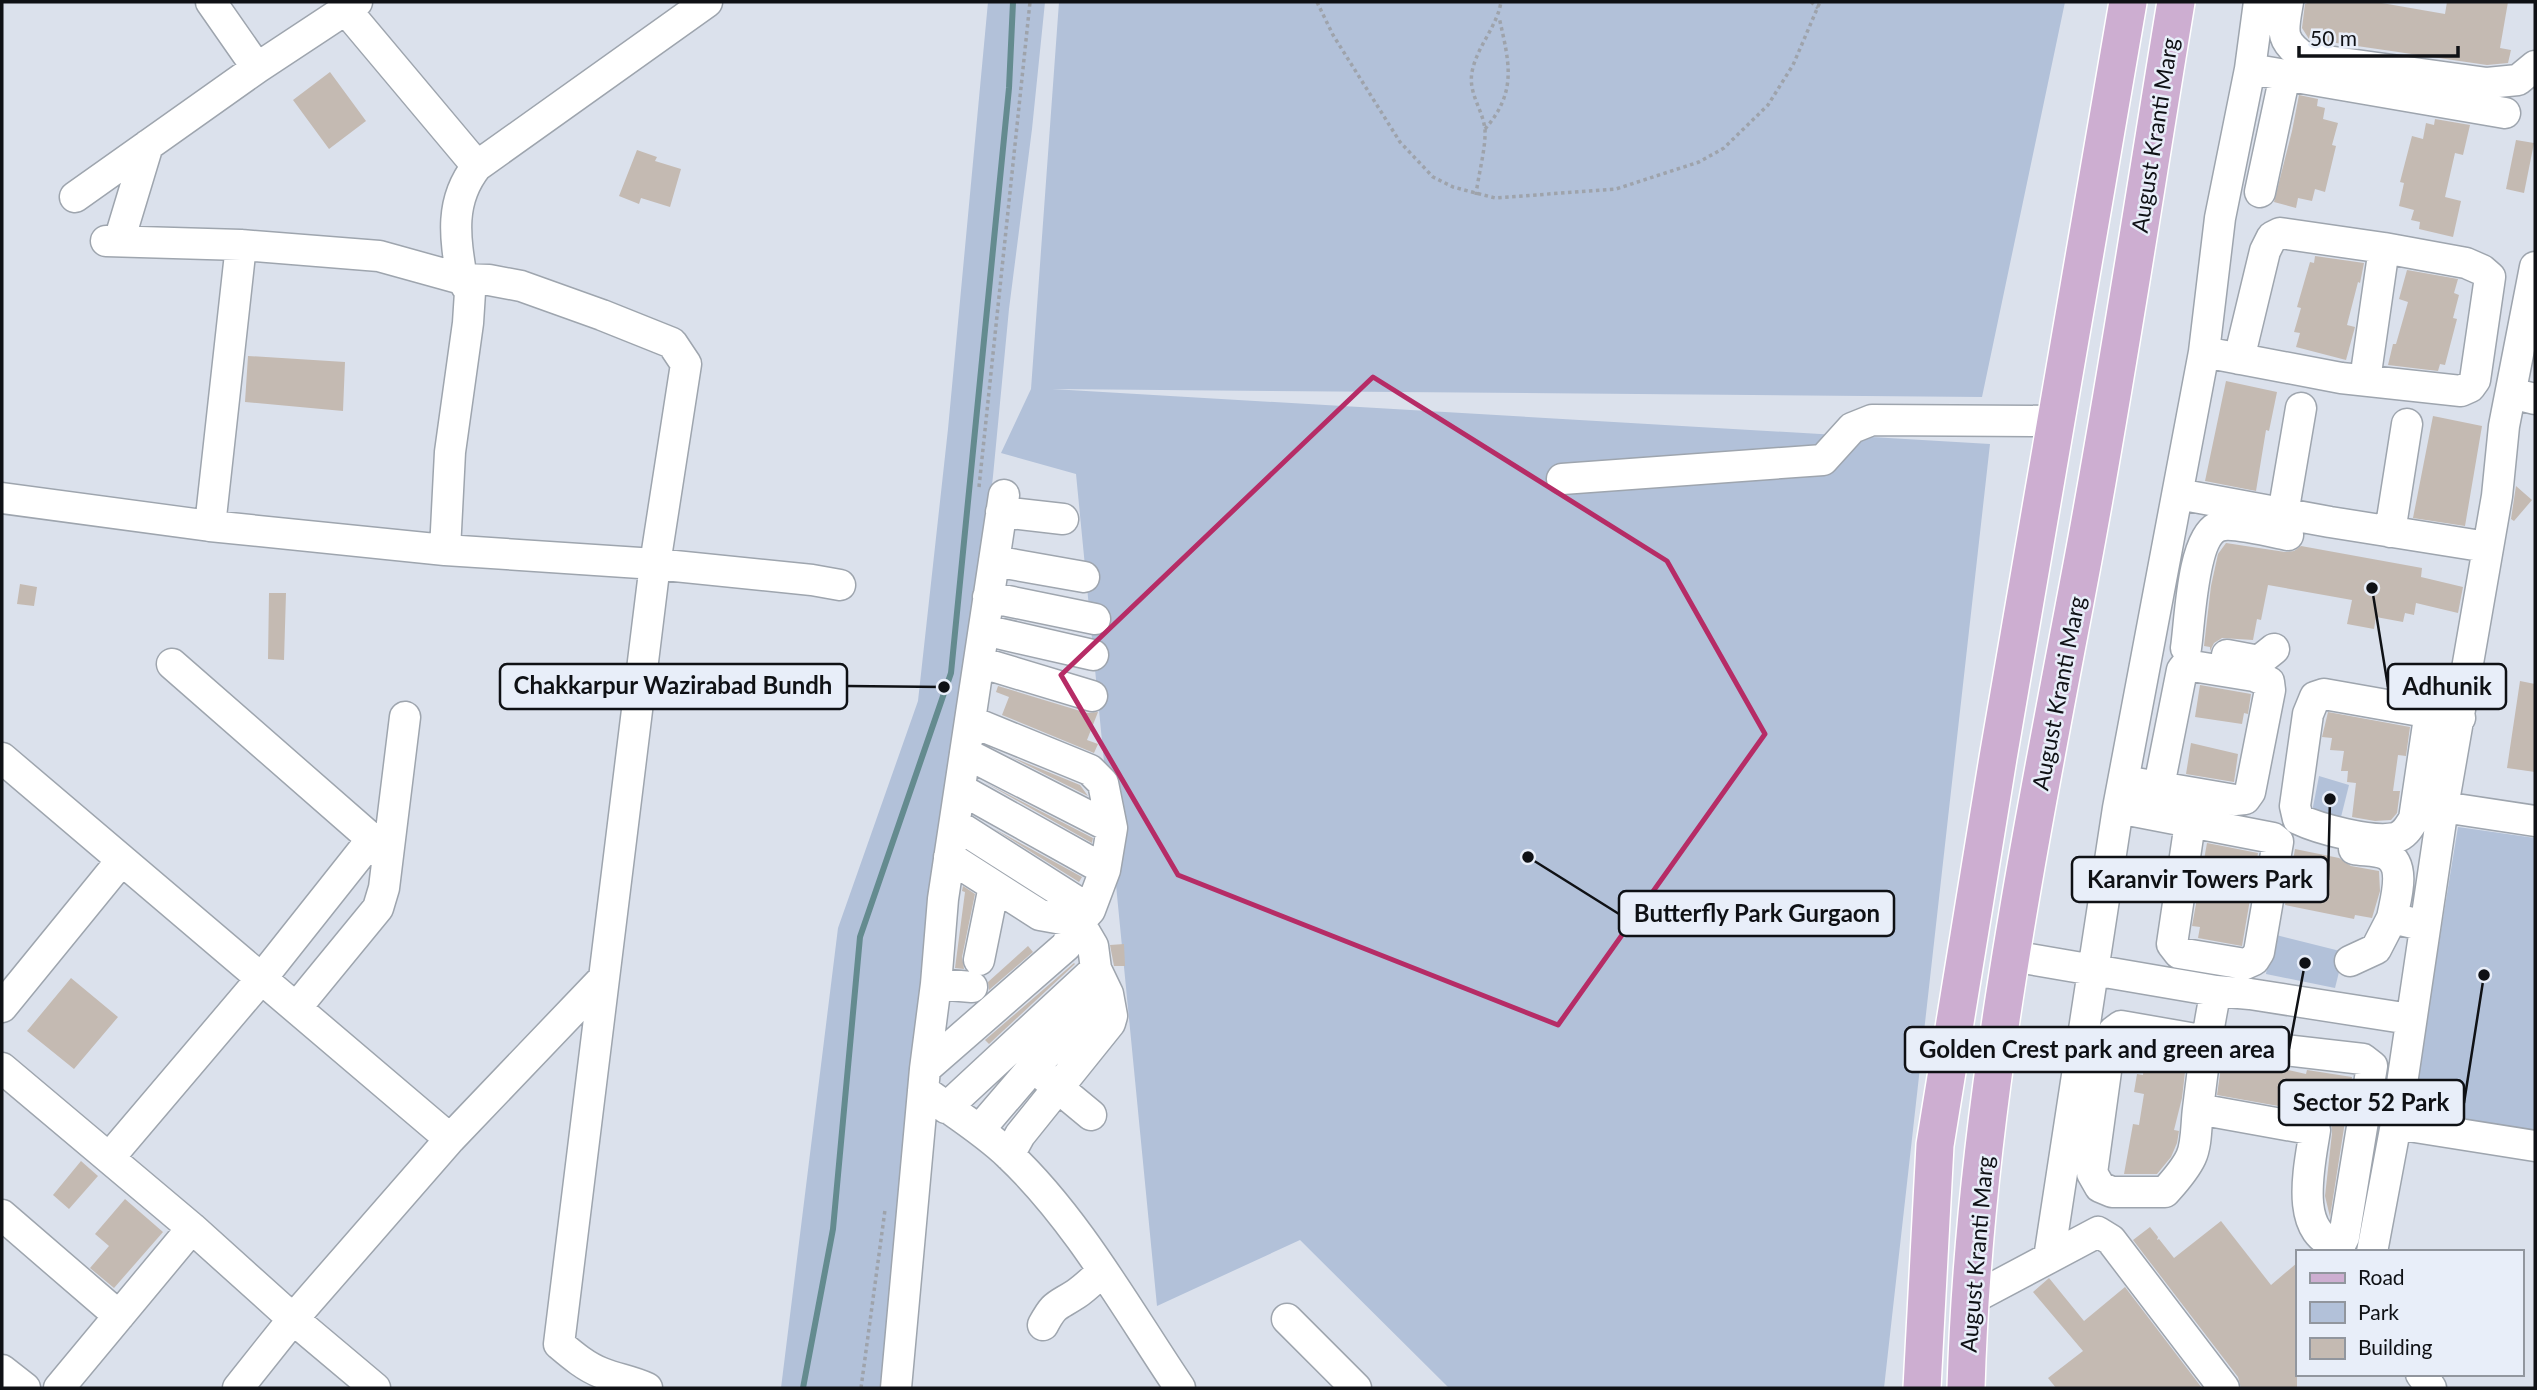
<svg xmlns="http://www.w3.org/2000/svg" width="2537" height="1390" viewBox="0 0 2537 1390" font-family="Lato,sans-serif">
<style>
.green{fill:#b2c1d9}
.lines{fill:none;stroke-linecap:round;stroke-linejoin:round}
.stream{stroke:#648b8f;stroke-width:6}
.building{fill:#c4bab2}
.minor-casing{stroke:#9ea5ae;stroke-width:33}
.major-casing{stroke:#fff;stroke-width:40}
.path{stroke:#9ea3ab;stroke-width:3.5;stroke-dasharray:3.5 3.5;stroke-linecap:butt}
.minor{stroke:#fff;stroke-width:30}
.major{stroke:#cdaed1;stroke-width:37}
.marked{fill:none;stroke:#b62c66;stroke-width:5;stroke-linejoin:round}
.labels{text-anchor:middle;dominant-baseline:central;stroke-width:5;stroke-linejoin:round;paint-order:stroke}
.street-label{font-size:23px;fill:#0f1115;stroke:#e8eef9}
.leader{fill:none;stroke:#0f1115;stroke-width:2.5}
.callout-dot{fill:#0f1115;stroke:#e8eef9;stroke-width:2.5}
.callout{fill:#e8eef9;stroke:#0f1115;stroke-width:2.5}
.callout-label{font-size:24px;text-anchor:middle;font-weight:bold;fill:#0f1115}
</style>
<rect width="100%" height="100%" fill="#dbe1ec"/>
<path class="green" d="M 988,2 L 1045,2 L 1032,129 L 1009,309 L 993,476 L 971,672 L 883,1388 L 781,1388 L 838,928 L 918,701 L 948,429 Z
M 1059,2 L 2065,2 L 1982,397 L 1052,389 L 1990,444 L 1884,1388 L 1449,1388 L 1300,1240 L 1157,1306 L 1076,474 L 1001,453 L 1031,389 Z
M 2319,776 L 2349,785 L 2341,817 L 2312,812 Z
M 2458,827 L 2535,838 L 2535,1133 L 2411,1113 Z
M 2272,934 L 2344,952 L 2335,988 L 2266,974 Z"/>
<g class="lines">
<path class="stream" d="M 803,1388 L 833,1229 L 860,937 L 951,673 L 1009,88 L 1013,2"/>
</g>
<path class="building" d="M 2310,2 L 2376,2 L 2445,14 L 2447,2 L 2508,2 L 2500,48 L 2511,50 L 2508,63 L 2487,65 L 2309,39 L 2302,28 L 2305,4 Z
M 330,72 L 366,121 L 329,149 L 293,100 Z
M 2299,95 L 2318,99 L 2317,106 L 2325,108 L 2323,119 L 2338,123 L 2332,145 L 2336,146 L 2325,192 L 2315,189 L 2312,201 L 2298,198 L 2296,208 L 2274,202 L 2292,131 Z
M 2435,119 L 2470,125 L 2463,155 L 2455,153 L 2445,197 L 2461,201 L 2453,237 L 2419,229 L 2420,222 L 2411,220 L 2414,210 L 2399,206 L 2404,183 L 2400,182 L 2412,136 L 2423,139 L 2426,123 L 2434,125 Z
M 2516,140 L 2534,143 L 2524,193 L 2506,189 Z
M 637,150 L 657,157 L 655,161 L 681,169 L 670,207 L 641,198 L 639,204 L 619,196 Z
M 2315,256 L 2364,263 L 2360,283 L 2358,282 L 2347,325 L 2355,327 L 2346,360 L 2296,347 L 2300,333 L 2294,332 L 2301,308 L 2297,307 L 2310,262 L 2314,263 Z
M 2407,270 L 2458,279 L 2454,293 L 2459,295 L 2453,318 L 2457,319 L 2445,365 L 2440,364 L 2438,371 L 2388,365 L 2393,344 L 2396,344 L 2408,302 L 2399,299 Z
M 248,356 L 345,362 L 343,411 L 245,402 Z
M 2226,381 L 2277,392 L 2269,431 L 2266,430 L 2256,491 L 2205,481 Z
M 2433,416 L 2482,426 L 2465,526 L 2413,518 Z
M 2516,486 L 2532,500 L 2514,521 L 2511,519 Z
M 2226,543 L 2285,552 L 2294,551 L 2301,546 L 2422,568 L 2421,577 L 2463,587 L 2458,613 L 2416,603 L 2414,615 L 2405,613 L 2403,622 L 2376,617 L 2374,629 L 2347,624 L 2352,600 L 2268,585 L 2261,620 L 2257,619 L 2253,640 L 2222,638 L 2214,643 L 2210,651 L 2210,647 L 2204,646 L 2211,586 L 2218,554 Z
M 20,584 L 37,587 L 34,606 L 17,604 Z
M 269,593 L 286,593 L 284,660 L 268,659 Z
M 2520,681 L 2535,684 L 2535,772 L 2507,768 Z
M 2200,685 L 2251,694 L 2248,714 L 2244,713 L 2242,724 L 2195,717 Z
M 998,686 L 1087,713 L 1098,712 L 1087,740 L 1098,744 L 1094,753 L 1002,715 L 1009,697 L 996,692 Z
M 2328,712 L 2410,727 L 2406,756 L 2398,755 L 2393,791 L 2400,791 L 2397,813 L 2391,820 L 2375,821 L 2352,817 L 2356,783 L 2347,782 L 2348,771 L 2341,771 L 2344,751 L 2330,750 L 2332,738 L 2322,737 Z
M 2191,743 L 2238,754 L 2234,782 L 2186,774 Z
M 1009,756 L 1080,785 L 1088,796 Z
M 984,782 L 1093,838 L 1092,843 Z
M 993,828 L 1082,877 L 1079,882 Z
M 2207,843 L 2258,853 L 2242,946 L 2198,938 L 2200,927 L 2192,926 Z
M 2295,849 L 2339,858 L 2351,866 L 2379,871 L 2380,891 L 2372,918 L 2355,915 L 2354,919 L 2285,905 Z
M 963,886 L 975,894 L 962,957 L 964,969 L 955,968 L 965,892 L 962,891 Z
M 1124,944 L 1125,966 L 1114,966 L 1110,945 Z
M 1028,946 L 1033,952 L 989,990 L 988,982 Z
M 1074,963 L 1075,964 L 989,1044 L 985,1040 Z
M 71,978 L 118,1017 L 74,1069 L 27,1031 Z
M 2146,1048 L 2187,1055 L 2182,1098 L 2174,1130 L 2179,1131 L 2177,1143 L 2171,1157 L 2157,1174 L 2124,1174 L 2133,1124 L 2139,1125 L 2144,1094 L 2134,1092 L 2137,1074 L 2143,1075 Z
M 2222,1060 L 2271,1066 L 2306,1074 L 2307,1070 L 2352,1077 L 2330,1217 L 2325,1196 L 2332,1133 L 2331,1123 L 2326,1116 L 2318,1113 L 2217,1095 Z
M 81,1161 L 98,1176 L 69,1209 L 53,1195 Z
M 125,1199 L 163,1232 L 114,1288 L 90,1268 L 109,1246 L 95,1234 Z
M 2221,1221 L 2271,1285 L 2297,1263 L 2297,1388 L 2241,1388 L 2238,1377 L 2133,1240 L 2150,1227 L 2158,1237 L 2157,1240 L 2159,1239 L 2174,1258 Z
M 2049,1278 L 2084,1321 L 2125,1287 L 2202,1388 L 2056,1388 L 2048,1378 L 2083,1351 L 2033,1292 Z"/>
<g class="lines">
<defs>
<path id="minor" d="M 211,2 L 257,68
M 2288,2 C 2283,31 2279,40 2305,58 L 2487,83 L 2518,80 L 2535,66
M 346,10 L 477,166
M 2250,69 L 2505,113
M 2260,192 L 2285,75
M 75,197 L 257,68 L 357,2
M 106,241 L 241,245 L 379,256 L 462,279 L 470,292 L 468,323 L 450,452 L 445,550
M 119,241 L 148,145
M 2204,352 L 2341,378 L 2461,391 L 2470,387 L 2475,380 L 2490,277 L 2482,270 L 2466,263 L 2384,248 L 2280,233 L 2272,237 L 2265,251 L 2239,359
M 2365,380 L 2384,248
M 2511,393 L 2535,399
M 1562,479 L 1823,460 L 1852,428 L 1872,420 L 2055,421
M 2178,494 L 2330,522 L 2487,547
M 2,498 L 210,526 L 445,550 L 655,564 L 812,580 L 840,585
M 1001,512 L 1063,519
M 2283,514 L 2301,408
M 210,526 L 241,245
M 2390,532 L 2407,424
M 994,561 L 1084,577
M 988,597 L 1095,619
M 984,630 L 1093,655
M 2186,648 C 2190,622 2192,540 2217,527 C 2229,521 2273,532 2288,535
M 2227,655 L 2259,661 L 2274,649
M 979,662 L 1092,696
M 172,664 L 372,839 L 382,854
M 2430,711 L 2414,819 C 2409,827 2405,835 2395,838 C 2372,843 2319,829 2298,819 L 2295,806 L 2308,714 L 2315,697 L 2324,694 L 2460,718
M 965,753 L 1112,828
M 2,758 L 450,1139
M 2124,781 L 2235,800 L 2245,799 L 2250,792 L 2270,690 L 2269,682 L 2254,676 L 2186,665 L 2182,670 L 2159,786
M 960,789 L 1105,870
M 2443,807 L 2535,821
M 2118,808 L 2273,838 L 2278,842 L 2259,952 L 2254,960 L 2245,964 L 2179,953 L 2172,944 L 2190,823
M 955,824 L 1090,910
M 2354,849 C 2364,851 2378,850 2387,855 C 2407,866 2395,901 2392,918 L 2425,926
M 949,857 L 1040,915 L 1079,922 L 1090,910 L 1105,870 L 1112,828 L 1103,783 L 1090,770 L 970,721
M 2012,956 L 2216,991 L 2250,994 L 2410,1019
M 979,960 L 994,886
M 2350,961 L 2376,949 L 2392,918
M 936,984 L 972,987
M 2,1007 L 121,861
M 296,1008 L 378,908 L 384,888 L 405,717
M 1033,1067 L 1108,994
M 2,1068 L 192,1228 L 293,1319 L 375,1388
M 925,1069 L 1066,946 L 1079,922
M 923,1090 C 951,1111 983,1130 1009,1155 C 1077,1219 1128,1311 1180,1388
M 946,1108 L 1096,969
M 2198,1109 L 2315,1130 C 2310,1164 2292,1236 2340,1245 L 2344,1237 L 2372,1066 L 2363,1059 L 2207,1041 L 2121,1026 L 2113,1032 L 2110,1042 L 2092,1173 L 2100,1187 L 2112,1192 L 2165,1192 C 2174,1182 2185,1170 2191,1157 C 2197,1144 2196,1124 2198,1109 C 2203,1069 2207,1030 2216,991
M 2396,1124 L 2535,1146
M 979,1130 L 1033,1067 L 1091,1115
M 1009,1155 L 1020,1135 L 1110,1023 L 1112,1016 L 1108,994 L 1096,969 L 1093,946 L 1079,922
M 109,1158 L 261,979 L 372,839
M 2,1215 L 119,1316
M 2372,1252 L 2396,1124 L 2443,807 L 2497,496 L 2504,426 L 2535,267
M 2049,1258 L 2118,808 L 2204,352 L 2220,218 L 2250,69 L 2259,2
M 1970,1300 L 2098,1232 L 2111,1240 L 2224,1388
M 1287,1319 L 1356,1388
M 1043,1325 C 1055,1303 1056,1307 1076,1294 C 1085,1288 1094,1279 1103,1271
M 2,1370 L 25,1388
M 2421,1374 L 2431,1388
M 59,1388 L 192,1228
M 238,1388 L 293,1319 L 450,1139 L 602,980
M 647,1388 C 632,1381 617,1379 602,1373 C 586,1367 572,1355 559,1344 L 655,564 L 686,364 L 672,343 L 602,315 L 521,286 L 489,280 L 462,279 C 455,237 449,201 477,166 L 707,2
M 896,1388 L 925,1069 L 936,984 L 943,899 L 1004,495"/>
<path id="major" d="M 1922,1388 L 1935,1145 L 1998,758 L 2128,2
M 1966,1388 C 1974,1111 2031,837 2082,565 C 2117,378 2145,190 2176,2"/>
</defs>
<use href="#minor" class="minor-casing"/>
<use href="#major" class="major-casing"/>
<path class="path" d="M 1317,2 L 1333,35 L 1400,142 L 1433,177 L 1453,187 L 1495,198 L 1616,189 L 1699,162 L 1724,148 L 1768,105 L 1793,65 L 1820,2
M 1811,2 L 1818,8
M 1485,129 C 1518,91 1509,62 1499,17
M 1476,195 C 1478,176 1486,148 1485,130 C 1483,109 1468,94 1472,72 C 1477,46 1497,27 1501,2
M 979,487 L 1030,2
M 861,1388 L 885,1210"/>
<use href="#minor" class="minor"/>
<use href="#major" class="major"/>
</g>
<path class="marked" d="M 1373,377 L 1667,561 L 1765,734 L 1558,1025 L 1178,875 L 1061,675 Z"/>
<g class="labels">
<g class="street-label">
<text transform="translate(2154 135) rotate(-81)">August Kranti Marg</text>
<text transform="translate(2058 693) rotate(-79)">August Kranti Marg</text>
<text transform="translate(1976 1254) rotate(-85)">August Kranti Marg</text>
</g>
</g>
<path class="leader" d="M944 687L847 686M2372 588L2388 687M2330 799L2328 880M1528 857L1619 914M2305 963L2289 1049M2484 975L2464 1103"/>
<g class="callout-dot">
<circle cx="944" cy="687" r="7"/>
<circle cx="2372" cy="588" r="7"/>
<circle cx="2330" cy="799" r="7"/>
<circle cx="1528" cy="857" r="7"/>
<circle cx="2305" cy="963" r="7"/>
<circle cx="2484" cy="975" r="7"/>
</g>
<g class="callout">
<rect x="500" y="664" width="347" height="45" rx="7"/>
<rect x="2388" y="664" width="118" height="45" rx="7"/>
<rect x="2072" y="857" width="256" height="45" rx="7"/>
<rect x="1619" y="891" width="275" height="45" rx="7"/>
<rect x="1905" y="1027" width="384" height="45" rx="7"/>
<rect x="2279" y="1080" width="185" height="45" rx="7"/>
</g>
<g class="callout-label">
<text x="673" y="694">Chakkarpur Wazirabad Bundh</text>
<text x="2447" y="695">Adhunik</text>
<text x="2200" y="888">Karanvir Towers Park</text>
<text x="1757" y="922">Butterfly Park Gurgaon</text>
<text x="2097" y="1058">Golden Crest park and green area</text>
<text x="2371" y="1111">Sector 52 Park</text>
</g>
<rect width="2537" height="1390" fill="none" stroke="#0f1115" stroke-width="7"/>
<rect x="2296" y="1250" width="228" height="126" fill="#e8eef9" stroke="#91969e" stroke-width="2"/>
<rect x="2310" y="1273" width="35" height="10" fill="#cdaed1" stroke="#91969e" stroke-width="2"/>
<text x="2358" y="1285" font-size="21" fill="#0f1115">Road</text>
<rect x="2310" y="1302" width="35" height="21" fill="#b2c1d9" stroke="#91969e" stroke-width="2"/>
<text x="2358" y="1320" font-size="21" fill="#0f1115">Park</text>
<rect x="2310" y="1338" width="35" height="21" fill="#c4bab2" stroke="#91969e" stroke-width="2"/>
<text x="2358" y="1355" font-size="21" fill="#0f1115">Building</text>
<path d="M2299 46v10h159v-10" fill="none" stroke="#0f1115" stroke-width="3.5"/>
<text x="2310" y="46" font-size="21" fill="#0f1115" stroke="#e8eef9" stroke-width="5" paint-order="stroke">50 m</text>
</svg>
